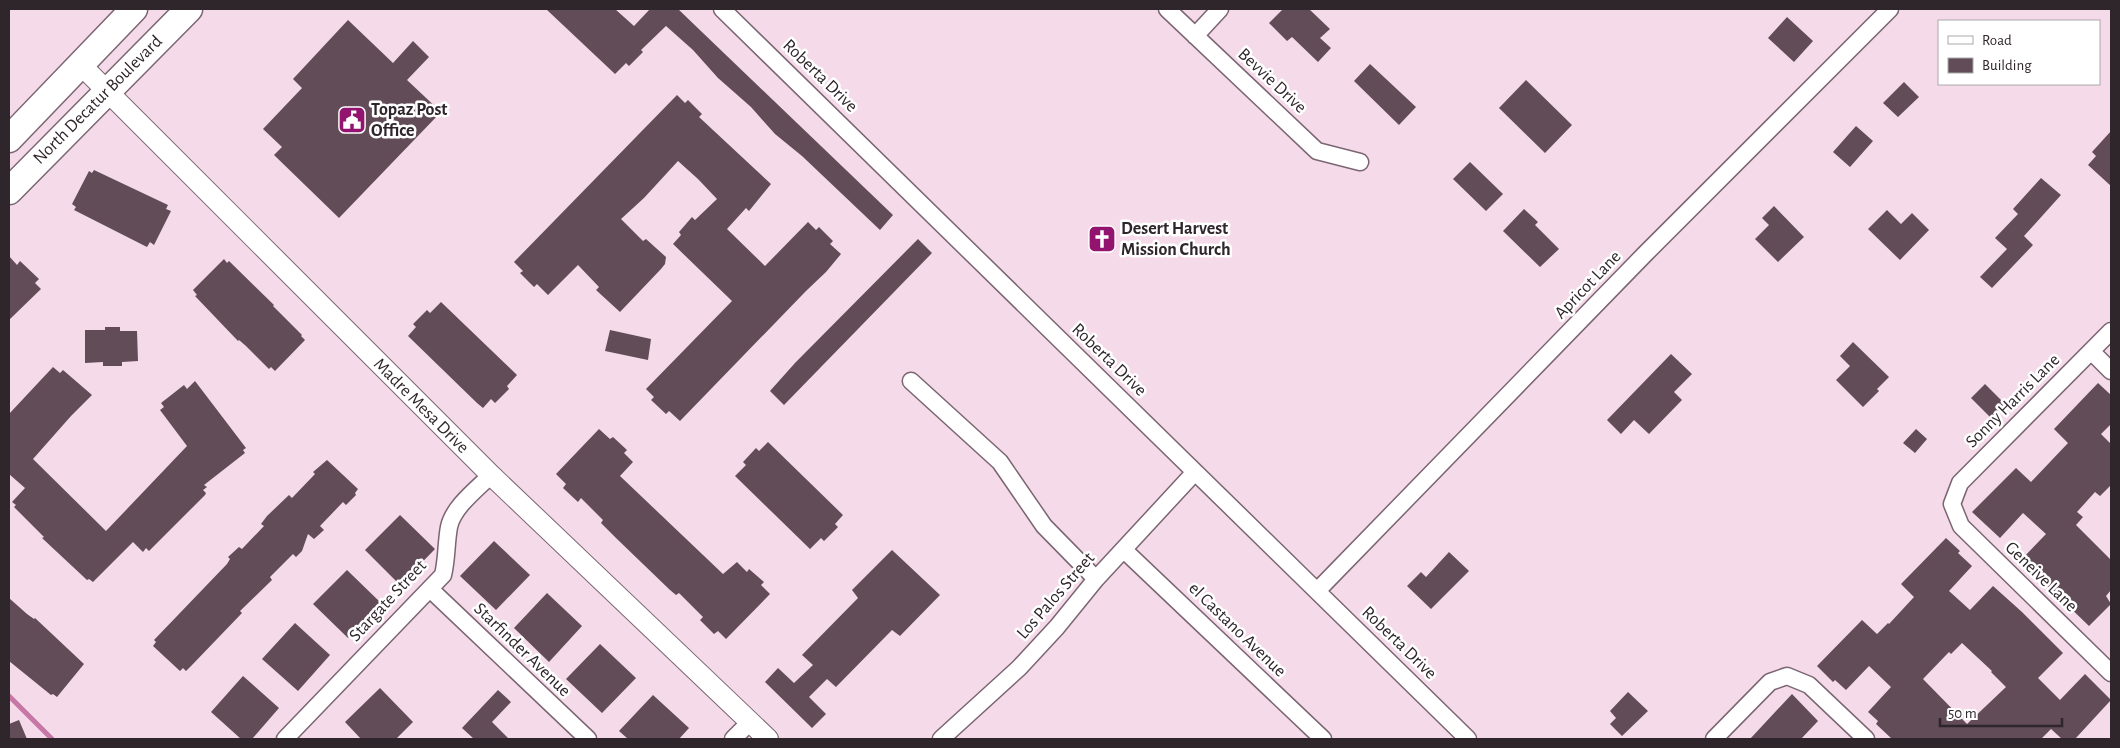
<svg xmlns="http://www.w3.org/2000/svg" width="2120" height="748" viewBox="0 0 2120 748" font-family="'Alegreya Sans',sans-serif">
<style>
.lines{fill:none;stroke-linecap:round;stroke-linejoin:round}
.stream{stroke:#c676a7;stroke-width:5}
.building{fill:#614c58;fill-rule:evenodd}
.minor-casing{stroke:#7b6572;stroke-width:19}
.tertiary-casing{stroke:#7b6572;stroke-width:22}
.primary-casing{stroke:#7b6572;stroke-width:29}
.minor{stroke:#fff;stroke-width:16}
.tertiary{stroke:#fff;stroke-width:20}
.primary{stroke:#fff;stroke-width:26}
.labels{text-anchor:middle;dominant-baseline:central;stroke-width:5;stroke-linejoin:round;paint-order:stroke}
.street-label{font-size:18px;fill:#2f262b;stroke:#fff}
.poi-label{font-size:18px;font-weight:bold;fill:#2f262b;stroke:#fff;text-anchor:start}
</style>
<rect width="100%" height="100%" fill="#f5dbe9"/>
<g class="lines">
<path class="stream" d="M 9,696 L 52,739"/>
</g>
<path class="building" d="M 546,9 L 615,9 L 634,26 L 650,9 L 678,9 L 893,215 L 880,230 L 802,156 L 775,134 L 751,107 L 718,78 L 693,50 L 666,26 L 641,50 L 643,52 L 629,66 L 626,63 L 615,74 Z
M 1283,9 L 1309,9 L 1330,29 L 1320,38 L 1331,48 L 1318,62 L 1292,37 L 1287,41 L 1269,23 Z
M 1787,17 L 1813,41 L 1794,62 L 1768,38 Z
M 348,20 L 393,63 L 413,41 L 429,57 L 407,80 L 441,112 L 339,218 L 274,155 L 282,147 L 263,129 L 302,88 L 293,79 Z
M 1370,64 L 1416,107 L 1399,125 L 1354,81 Z
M 1526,80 L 1572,125 L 1545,153 L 1499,108 Z
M 1904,82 L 1919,97 L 1898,117 L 1883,103 Z
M 677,95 L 685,103 L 688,100 L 702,114 L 699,117 L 771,184 L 749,211 L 746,208 L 727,229 L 765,266 L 808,222 L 816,230 L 819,227 L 833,241 L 830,244 L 841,254 L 826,272 L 806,291 L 680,421 L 669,411 L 666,414 L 651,400 L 654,397 L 646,389 L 732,301 L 673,244 L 681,235 L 679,232 L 692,217 L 695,220 L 717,199 L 698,179 L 678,161 L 644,198 L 621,219 L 643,241 L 646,239 L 666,257 L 665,264 L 661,269 L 620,312 L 596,290 L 599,287 L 578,265 L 548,295 L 537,284 L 534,287 L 520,273 L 523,271 L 514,262 Z
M 1856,126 L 1873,141 L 1850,167 L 1833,152 Z
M 2111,131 L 2111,186 L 2088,165 L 2096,156 L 2092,152 Z
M 1470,162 L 1503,194 L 1486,211 L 1453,179 Z
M 94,170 L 168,205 L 166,209 L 171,211 L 154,245 L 150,242 L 147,247 L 74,210 L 76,207 L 72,204 L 89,171 L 92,173 Z
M 2041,178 L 2061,195 L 2024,236 L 2033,245 L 1992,288 L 1980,277 L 2007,249 L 1995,238 L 2018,214 L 2013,209 Z
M 1774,206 L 1804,237 L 1778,262 L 1755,239 L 1769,225 L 1762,218 Z
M 1524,209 L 1538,222 L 1535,225 L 1559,249 L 1540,267 L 1503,231 Z
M 1887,210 L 1901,224 L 1912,213 L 1929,230 L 1900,260 L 1868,229 Z
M 918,239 L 932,253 L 784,405 L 770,391 L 795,363 Z
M 9,256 L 17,265 L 20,261 L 39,279 L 35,283 L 41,289 L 9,320 Z
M 224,259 L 227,263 L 229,261 L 274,305 L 273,306 L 302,335 L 301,336 L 305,340 L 275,371 L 271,367 L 269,369 L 246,346 L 239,340 L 238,341 L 195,296 L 197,295 L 193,290 Z
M 441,302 L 517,375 L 507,386 L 509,389 L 495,403 L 491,399 L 483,408 L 477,403 L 408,336 L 416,327 L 413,324 L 427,310 L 430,313 Z
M 105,327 L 120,327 L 120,331 L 137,331 L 138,361 L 122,362 L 122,366 L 103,366 L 103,362 L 85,363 L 85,330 L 105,330 Z
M 610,330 L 651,339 L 648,360 L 605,351 Z
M 1853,342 L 1889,377 L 1877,389 L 1879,391 L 1863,407 L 1836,380 L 1850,366 L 1840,356 Z
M 1671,354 L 1692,374 L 1674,392 L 1682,400 L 1649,434 L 1634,420 L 1621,434 L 1607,420 Z
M 53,367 L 60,373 L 63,370 L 92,395 L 71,416 L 33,459 L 106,531 L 187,446 L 160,410 L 164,407 L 161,403 L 184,385 L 187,389 L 195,381 L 246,448 L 243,450 L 245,453 L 204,485 L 207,487 L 203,490 L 206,493 L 205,495 L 149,551 L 146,548 L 143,552 L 133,542 L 93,582 L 89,579 L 87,580 L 42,538 L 44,537 L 14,507 L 16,505 L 12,502 L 25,488 L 9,474 L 9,414 Z
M 2098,383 L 2111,395 L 2111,424 L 2101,434 L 2111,444 L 2111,485 L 2100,496 L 2095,492 L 2077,512 L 2083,517 L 2076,525 L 2111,560 L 2111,590 L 2106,596 L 2111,604 L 2089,626 L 2021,560 L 2046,534 L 2023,513 L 2000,538 L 1972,512 L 2016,468 L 2031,482 L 2068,443 L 2054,429 Z
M 1985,384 L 2005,404 L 1991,418 L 1971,398 Z
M 599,429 L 610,439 L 613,437 L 627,450 L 624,453 L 633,462 L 620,476 L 723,574 L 737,562 L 747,572 L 749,569 L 764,582 L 761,585 L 770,594 L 726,639 L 718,631 L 714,634 L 700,620 L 703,617 L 679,593 L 676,595 L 670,590 L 617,539 L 601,523 L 603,520 L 581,498 L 578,502 L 563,488 L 566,484 L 556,474 Z
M 1916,429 L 1927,439 L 1915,453 L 1903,443 Z
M 768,442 L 843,515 L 835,524 L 838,527 L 824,541 L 821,538 L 810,549 L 735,476 L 746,465 L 743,462 L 756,448 L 759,451 Z
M 327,460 L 358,489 L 355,493 L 356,495 L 346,505 L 343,502 L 320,526 L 324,530 L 314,539 L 308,534 L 302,551 L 296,557 L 293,554 L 270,577 L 272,580 L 240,611 L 242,613 L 193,664 L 186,671 L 183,668 L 180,671 L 153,646 L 156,642 L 154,640 L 227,564 L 230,559 L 228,557 L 239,547 L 242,549 L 264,526 L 261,524 L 267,516 L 289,495 L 292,498 L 315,474 L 313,472 Z
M 400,515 L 435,549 L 400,585 L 365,550 Z
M 1946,538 L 1960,551 L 1958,553 L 1972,566 L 1949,591 L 1970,610 L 1993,586 L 2022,612 L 2063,653 L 2038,678 L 2060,700 L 2085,674 L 2111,700 L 2075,739 L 2062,739 L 2051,729 L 2041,739 L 1892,739 L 1876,724 L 1878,721 L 1868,712 L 1891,687 L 1869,666 L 1846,690 L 1835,680 L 1833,682 L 1817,666 L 1862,620 L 1877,634 L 1888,623 L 1889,624 L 1914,597 L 1901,584 ZM 1962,643 L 1992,671 L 1991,672 L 2006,687 L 1967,724 L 1923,679 L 1949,652 L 1951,654 Z
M 494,541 L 530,575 L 496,610 L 460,576 Z
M 892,550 L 940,595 L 900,636 L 892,630 L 836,687 L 827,679 L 809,697 L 826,714 L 812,728 L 765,682 L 778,668 L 794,683 L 813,665 L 802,655 L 858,598 L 852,590 Z
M 1449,552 L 1469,571 L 1431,609 L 1407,586 L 1421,572 L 1426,577 Z
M 347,570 L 381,603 L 348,638 L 313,604 Z
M 547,593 L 582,626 L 549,662 L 514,628 Z
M 9,598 L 27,614 L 34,619 L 35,618 L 84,664 L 57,697 L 53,694 L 51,695 L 9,661 Z
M 295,623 L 330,655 L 298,691 L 262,659 Z
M 600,644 L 636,678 L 602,713 L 566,679 Z
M 243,676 L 279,708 L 252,739 L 241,739 L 211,712 Z
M 380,688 L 413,722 L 396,739 L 361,739 L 345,722 Z
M 498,690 L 511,702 L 492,722 L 509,739 L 474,739 L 462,728 Z
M 1628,692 L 1648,711 L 1622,736 L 1610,724 L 1616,718 L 1610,711 Z
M 1792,694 L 1818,721 L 1801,739 L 1750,739 Z
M 653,695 L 689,728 L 679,739 L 628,739 L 619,731 Z
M 19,720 L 27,739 L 9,739 L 9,724 Z"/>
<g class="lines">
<defs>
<path id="minor" d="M 722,9 L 1468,739
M 1167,9 L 1317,151 L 1360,162
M 1195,36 L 1220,9
M 2111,331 L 1960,483 L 1952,504 L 1961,526 L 2111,673
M 2091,351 L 2111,371
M 911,381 L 1000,462 L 1044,526 L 1096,579
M 1124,550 L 1323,739
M 430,589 L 588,739
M 1317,591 L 1645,254 L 1890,9
M 285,739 L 443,575 C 447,559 446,543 449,527 C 453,507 477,489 491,475
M 733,739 L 750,722
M 941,739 L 1019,668 L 1057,627 L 1096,579 L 1195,472
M 1714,739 L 1770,682 L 1787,676 L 1809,685 L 1866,739"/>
<path id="tertiary" d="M 81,65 L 491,475 L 768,739"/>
<path id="primary" d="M 9,139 L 134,9
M 9,191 L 189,9"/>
</defs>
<use href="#minor" class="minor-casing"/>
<use href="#tertiary" class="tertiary-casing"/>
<use href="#primary" class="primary-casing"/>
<use href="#minor" class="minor"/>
<use href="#tertiary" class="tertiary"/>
<use href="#primary" class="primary"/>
</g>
<defs>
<symbol id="civic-square" viewBox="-11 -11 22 22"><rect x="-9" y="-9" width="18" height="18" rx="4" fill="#93146f" stroke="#fff"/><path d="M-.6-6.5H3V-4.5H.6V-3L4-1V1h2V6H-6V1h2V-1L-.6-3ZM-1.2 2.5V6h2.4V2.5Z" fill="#fff"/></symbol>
<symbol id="church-square" viewBox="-11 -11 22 22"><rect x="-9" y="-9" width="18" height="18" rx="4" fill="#93146f" stroke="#fff"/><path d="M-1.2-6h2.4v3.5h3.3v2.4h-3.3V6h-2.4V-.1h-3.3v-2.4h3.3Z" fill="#fff"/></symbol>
</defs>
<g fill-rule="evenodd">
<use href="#civic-square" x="336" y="104" width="32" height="32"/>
<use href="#church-square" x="1086" y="223" width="32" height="32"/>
</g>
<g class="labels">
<g class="street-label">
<text transform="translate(820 76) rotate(44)">Roberta Drive</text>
<text transform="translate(1272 81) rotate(43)">Bevvie Drive</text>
<text transform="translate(98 100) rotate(-45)">North Decatur Boulevard</text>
<text transform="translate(1588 285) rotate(-46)">Apricot Lane</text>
<text transform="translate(1109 360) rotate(44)">Roberta Drive</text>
<text transform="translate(2013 401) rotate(-45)">Sonny Harris Lane</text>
<text transform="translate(421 406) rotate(45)">Madre Mesa Drive</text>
<text transform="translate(2041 577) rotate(44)">Geneive Lane</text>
<text transform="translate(1056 596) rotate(-49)">Los Palos Street</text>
<text transform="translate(388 601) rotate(-47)">Stargate Street</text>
<text transform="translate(1237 630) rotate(44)">el Castano Avenue</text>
<text transform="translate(1399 643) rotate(44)">Roberta Drive</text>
<text transform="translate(522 650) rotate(44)">Starfinder Avenue</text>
</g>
<g class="poi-label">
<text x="371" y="110">Topaz Post<tspan x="371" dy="21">Office</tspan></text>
<text x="1121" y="229">Desert Harvest<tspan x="1121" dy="21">Mission Church</tspan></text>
</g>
</g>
<rect width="2120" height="748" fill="none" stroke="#2f262b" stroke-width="20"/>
<rect x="1938" y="20" width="162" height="65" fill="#ffffff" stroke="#aca8aa"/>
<rect x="1948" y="36" width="25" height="8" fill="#ffffff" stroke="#aca8aa"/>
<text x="1982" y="45" font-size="15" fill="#2f262b">Road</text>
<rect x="1948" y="58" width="25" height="15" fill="#614c58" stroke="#aca8aa"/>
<text x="1982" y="70" font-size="15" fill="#2f262b">Building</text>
<path d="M1940 718v8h122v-8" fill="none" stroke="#2f262b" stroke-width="2.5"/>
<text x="1948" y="718" font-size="15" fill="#2f262b" stroke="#ffffff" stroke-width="4" paint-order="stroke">50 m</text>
</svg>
